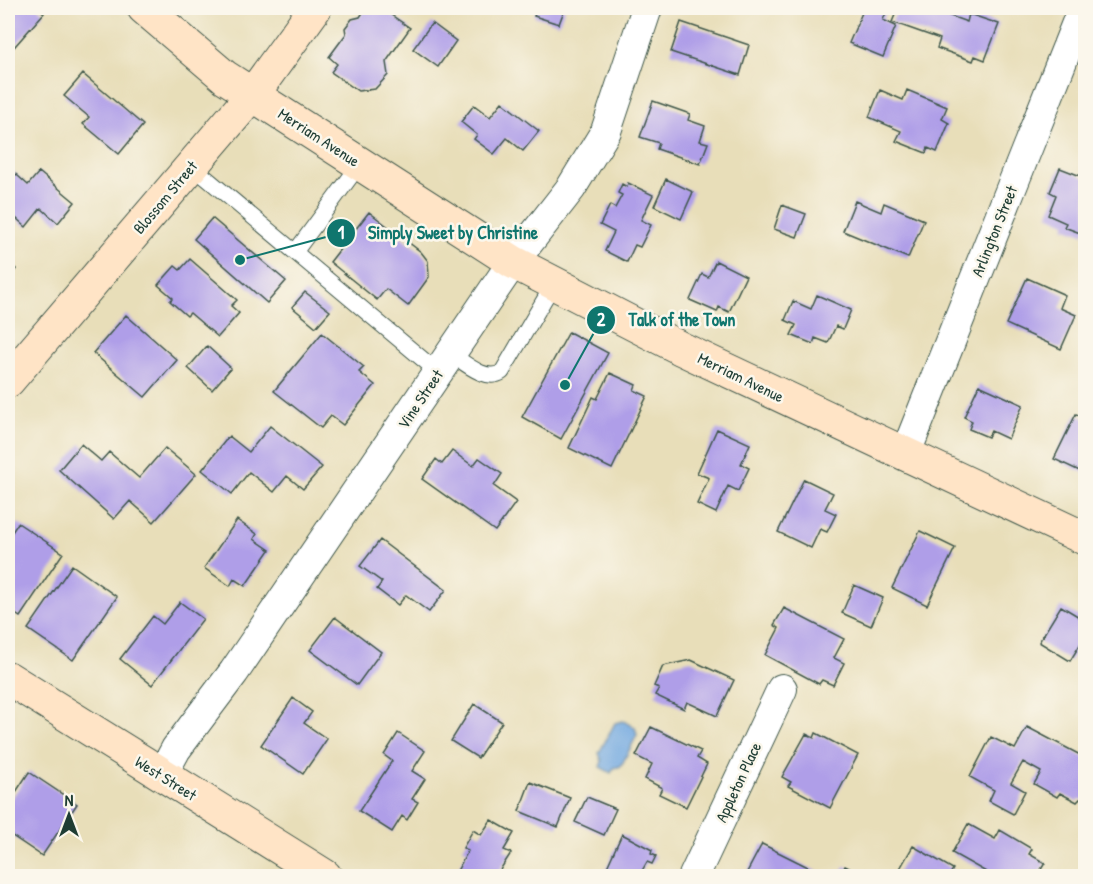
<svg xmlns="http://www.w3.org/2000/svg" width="1093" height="884" viewBox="0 0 1093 884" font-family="'Patrick Hand',sans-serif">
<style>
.water{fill:#72a8e0;stroke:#48728a;stroke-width:1.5}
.building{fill:#af9ee8}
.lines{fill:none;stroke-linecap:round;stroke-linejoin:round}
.lane-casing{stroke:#3d5548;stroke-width:17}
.street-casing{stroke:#3d5548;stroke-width:32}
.secondary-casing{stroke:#3d5548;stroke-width:35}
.lane{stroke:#fff;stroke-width:15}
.street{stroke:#fff;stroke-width:30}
.secondary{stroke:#ffe4c6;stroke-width:33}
.labels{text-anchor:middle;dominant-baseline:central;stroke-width:5;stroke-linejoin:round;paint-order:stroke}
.street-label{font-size:16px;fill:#1f3d34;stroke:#fbf7ec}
.leader{fill:none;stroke:#0f766e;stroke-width:2}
.callout-dot{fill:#0f766e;stroke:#fbf7ec;stroke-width:2}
.mark-label{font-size:18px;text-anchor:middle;font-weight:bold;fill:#fff}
.callout-label{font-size:18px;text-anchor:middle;font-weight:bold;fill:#0f766e;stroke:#fbf7ec;stroke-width:5;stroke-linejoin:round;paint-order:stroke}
</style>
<rect width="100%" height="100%" fill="#fbf7ec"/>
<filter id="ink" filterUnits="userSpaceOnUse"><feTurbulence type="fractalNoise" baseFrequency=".0167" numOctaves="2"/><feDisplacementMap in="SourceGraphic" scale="12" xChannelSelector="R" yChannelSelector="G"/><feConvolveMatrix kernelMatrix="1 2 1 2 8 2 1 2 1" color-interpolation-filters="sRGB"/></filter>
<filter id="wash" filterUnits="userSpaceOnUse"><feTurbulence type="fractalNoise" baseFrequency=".008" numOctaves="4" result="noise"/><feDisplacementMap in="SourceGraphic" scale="24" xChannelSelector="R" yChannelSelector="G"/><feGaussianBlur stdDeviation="1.35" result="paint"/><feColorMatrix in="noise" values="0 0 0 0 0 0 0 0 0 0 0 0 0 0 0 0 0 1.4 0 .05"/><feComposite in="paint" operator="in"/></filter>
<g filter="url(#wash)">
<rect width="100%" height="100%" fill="#e8deb9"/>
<path class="water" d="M 623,721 L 635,727 L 637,735 L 621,766 L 614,768 L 611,773 L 600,767 L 602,761 L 599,753 L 615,723 Z"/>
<g id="blocks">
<path class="building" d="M 8,8 L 38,8 L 44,13 L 8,54 Z
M 366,8 L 371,8 L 378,12 L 381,8 L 410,28 L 386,62 L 388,75 L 375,89 L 358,91 L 331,72 L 337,64 L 329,57 L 346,34 L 345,28 L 352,19 L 360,17 Z
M 537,8 L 565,8 L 559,24 L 534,16 Z
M 864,8 L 888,8 L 883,20 L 896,26 L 883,57 L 849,43 Z
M 898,8 L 928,8 L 967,22 L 969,14 L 999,24 L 985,60 L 975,56 L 973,61 L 937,48 L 940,39 L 892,22 Z
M 681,22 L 749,45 L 740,75 L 671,52 Z
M 432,23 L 456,41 L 438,67 L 413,49 Z
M 83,74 L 143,125 L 119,154 L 83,124 L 89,117 L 64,96 Z
M 880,90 L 903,100 L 907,90 L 947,107 L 942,119 L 949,123 L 937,152 L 928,148 L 926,153 L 896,141 L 901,131 L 869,117 Z
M 653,101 L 690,114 L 688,120 L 705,126 L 700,141 L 708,143 L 700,164 L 657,149 L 659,143 L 640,137 Z
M 502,102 L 539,131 L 523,151 L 507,138 L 494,154 L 474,139 L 477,135 L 461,122 L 474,105 L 490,117 Z
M 8,167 L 28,185 L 39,172 L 75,202 L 58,223 L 41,208 L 26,227 L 8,211 L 10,205 L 8,204 Z
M 1060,168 L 1086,178 L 1086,229 L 1083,234 L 1064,227 L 1066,223 L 1048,215 L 1056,195 L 1050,192 Z
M 666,179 L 693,192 L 681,219 L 654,206 Z
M 628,183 L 653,195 L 641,220 L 651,225 L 640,247 L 635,245 L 627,262 L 605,251 L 614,232 L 600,225 L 610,205 L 615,208 L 622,195 L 618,193 L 622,184 L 627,187 Z
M 855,201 L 881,212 L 884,203 L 924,220 L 908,258 L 843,231 Z
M 782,205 L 806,214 L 797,237 L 774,229 Z
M 369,212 L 421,252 L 428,261 L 429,277 L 408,306 L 386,289 L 377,300 L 330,262 Z
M 212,218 L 286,281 L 267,303 L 194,239 Z
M 190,259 L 237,300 L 231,306 L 239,313 L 218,337 L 190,313 L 187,316 L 170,301 L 173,298 L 158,285 L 175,266 L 180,270 Z
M 8,261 L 16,269 L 8,280 Z
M 716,261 L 746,276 L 729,312 L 719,307 L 717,312 L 690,300 L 702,274 L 708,277 Z
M 1027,278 L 1065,295 L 1060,308 L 1076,315 L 1061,349 L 1006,324 Z
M 305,292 L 330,311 L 316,327 L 292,307 Z
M 817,295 L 851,310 L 843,329 L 836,326 L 828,343 L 815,338 L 813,344 L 791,335 L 796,325 L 785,320 L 793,301 L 811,309 Z
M 126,315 L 177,360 L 145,397 L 93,353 Z
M 569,332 L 608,353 L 561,439 L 522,417 Z
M 322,333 L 364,367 L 359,372 L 375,385 L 343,425 L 331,416 L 321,428 L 274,391 Z
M 207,346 L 231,368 L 212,390 L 188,368 Z
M 610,373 L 636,385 L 634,390 L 647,396 L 612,469 L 569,448 L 593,397 L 597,399 Z
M 979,385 L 1023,405 L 1008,439 L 991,431 L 988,437 L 969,429 L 972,421 L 964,417 Z
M 1076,414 L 1086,419 L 1086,474 L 1054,459 Z
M 270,426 L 322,467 L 303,489 L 287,476 L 274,492 L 249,472 L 232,494 L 202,470 L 229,436 L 249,452 Z
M 717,429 L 750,444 L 741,464 L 749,468 L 738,491 L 728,486 L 716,513 L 697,504 L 709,478 L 697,473 Z
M 81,444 L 101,461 L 109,452 L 139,478 L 165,448 L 196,474 L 154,522 L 130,501 L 114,519 L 59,470 Z
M 452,451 L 473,466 L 479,458 L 502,474 L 494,486 L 516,502 L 495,531 L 422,479 L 436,459 L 442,464 Z
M 804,479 L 833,493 L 825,509 L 836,514 L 827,532 L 820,529 L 811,548 L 778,532 Z
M 237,520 L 257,534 L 254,539 L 270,550 L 245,586 L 234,579 L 230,586 L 204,568 Z
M 18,523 L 63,553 L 20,617 L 14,613 L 8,624 L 8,538 Z
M 920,531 L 955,548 L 927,605 L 892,588 Z
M 380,540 L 446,590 L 429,612 L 406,595 L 398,605 L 377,589 L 382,582 L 360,566 Z
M 72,565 L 117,597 L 73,660 L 28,629 Z
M 854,585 L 883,598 L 871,626 L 842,613 Z
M 180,602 L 203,619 L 152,685 L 120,659 L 153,616 L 163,624 Z
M 1061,606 L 1086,621 L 1086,635 L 1070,661 L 1039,642 Z
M 784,608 L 844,639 L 834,658 L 844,663 L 833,685 L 822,680 L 819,684 L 765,655 L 779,628 L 774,625 Z
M 335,617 L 381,652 L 357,685 L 310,650 Z
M 691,660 L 734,680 L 717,716 L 687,702 L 684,709 L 655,695 L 659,688 L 654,686 L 663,666 Z
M 293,698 L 312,712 L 304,723 L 327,739 L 303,774 L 261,745 Z
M 474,704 L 502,722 L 478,758 L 451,741 Z
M 651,727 L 701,751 L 697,758 L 707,764 L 686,807 L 659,794 L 662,788 L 645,779 L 652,764 L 636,756 Z
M 1027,727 L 1086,758 L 1086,802 L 1080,799 L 1077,802 L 1060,793 L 1057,797 L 1034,784 L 1041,772 L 1023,762 L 1011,783 L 1025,791 L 1013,814 L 989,801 L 994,790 L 970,777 L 991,737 L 1015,749 Z
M 398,733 L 425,751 L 412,771 L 425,779 L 412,799 L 418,802 L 407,820 L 402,816 L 392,832 L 359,811 L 392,761 L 384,755 Z
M 816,733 L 858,755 L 830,808 L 788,786 L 791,782 L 782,777 L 806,734 L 814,738 Z
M 29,772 L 77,804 L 42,856 L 8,833 L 8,804 Z
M 530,782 L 570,798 L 558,827 L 519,811 Z
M 587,797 L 616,809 L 604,835 L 575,822 Z
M 491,820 L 514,833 L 504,850 L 511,853 L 496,876 L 466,876 L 457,871 L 468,851 L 463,848 L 473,830 L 481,835 Z
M 968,824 L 995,839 L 1000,830 L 1032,849 L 1029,854 L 1045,863 L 1037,876 L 986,876 L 988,873 L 952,853 Z
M 622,834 L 652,850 L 651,854 L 656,856 L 652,864 L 647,862 L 639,876 L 603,876 Z
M 762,844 L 826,876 L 745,876 Z
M 913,846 L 953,869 L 949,876 L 905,876 L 898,872 Z
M 845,866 L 865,876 L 840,876 Z"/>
</g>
</g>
<g filter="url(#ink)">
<use href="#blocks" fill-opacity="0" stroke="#3d5548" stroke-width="1.5"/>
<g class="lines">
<defs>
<path id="lane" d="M 192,166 L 438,372
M 295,252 L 360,164
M 451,354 C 464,362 486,383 502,372 L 554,283"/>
<path id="street" d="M 905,455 L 1083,8
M 162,775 L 176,749 L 234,672 L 513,262 L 571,188 L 606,131 L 647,8
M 694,876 L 782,689"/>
<path id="secondary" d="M 144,8 L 225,77 L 513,262 L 682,349 L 1086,539
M 8,381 L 253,94 L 315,8
M 8,678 L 325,876"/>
</defs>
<use href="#lane" class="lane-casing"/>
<use href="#street" class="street-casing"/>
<use href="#secondary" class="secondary-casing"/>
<use href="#lane" class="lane"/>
<use href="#street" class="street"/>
<use href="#secondary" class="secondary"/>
</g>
</g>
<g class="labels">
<g class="street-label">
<text transform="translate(319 137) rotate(33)">Merriam Avenue</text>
<text transform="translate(165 197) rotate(-50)">Blossom Street</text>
<text transform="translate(994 231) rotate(-68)">Arlington Street</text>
<text transform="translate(741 377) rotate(26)">Merriam Avenue</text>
<text transform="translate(420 399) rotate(-56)">Vine Street</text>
<text transform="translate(166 778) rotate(32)">West Street</text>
<text transform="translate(738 782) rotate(-65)">Appleton Place</text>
</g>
</g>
<path class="leader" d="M240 260L341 233M565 385L601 320"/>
<g class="callout-dot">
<circle cx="240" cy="260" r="6"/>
<circle cx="565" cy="385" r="6"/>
<circle cx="341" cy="233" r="15"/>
<circle cx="601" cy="320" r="15"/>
</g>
<g class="mark-label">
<text x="341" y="239">1</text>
<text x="601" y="326">2</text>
</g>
<g class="callout-label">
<text x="453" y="239">Simply Sweet by Christine</text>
<text x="682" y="326">Talk of the Town</text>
</g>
<rect width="1093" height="884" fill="none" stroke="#fbf7ec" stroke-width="30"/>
<g transform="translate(69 815)" stroke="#fbf7ec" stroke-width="4.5" paint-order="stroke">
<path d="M0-4.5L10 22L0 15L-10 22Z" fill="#1f3d34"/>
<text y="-9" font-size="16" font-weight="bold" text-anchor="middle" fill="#1f3d34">N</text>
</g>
</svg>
